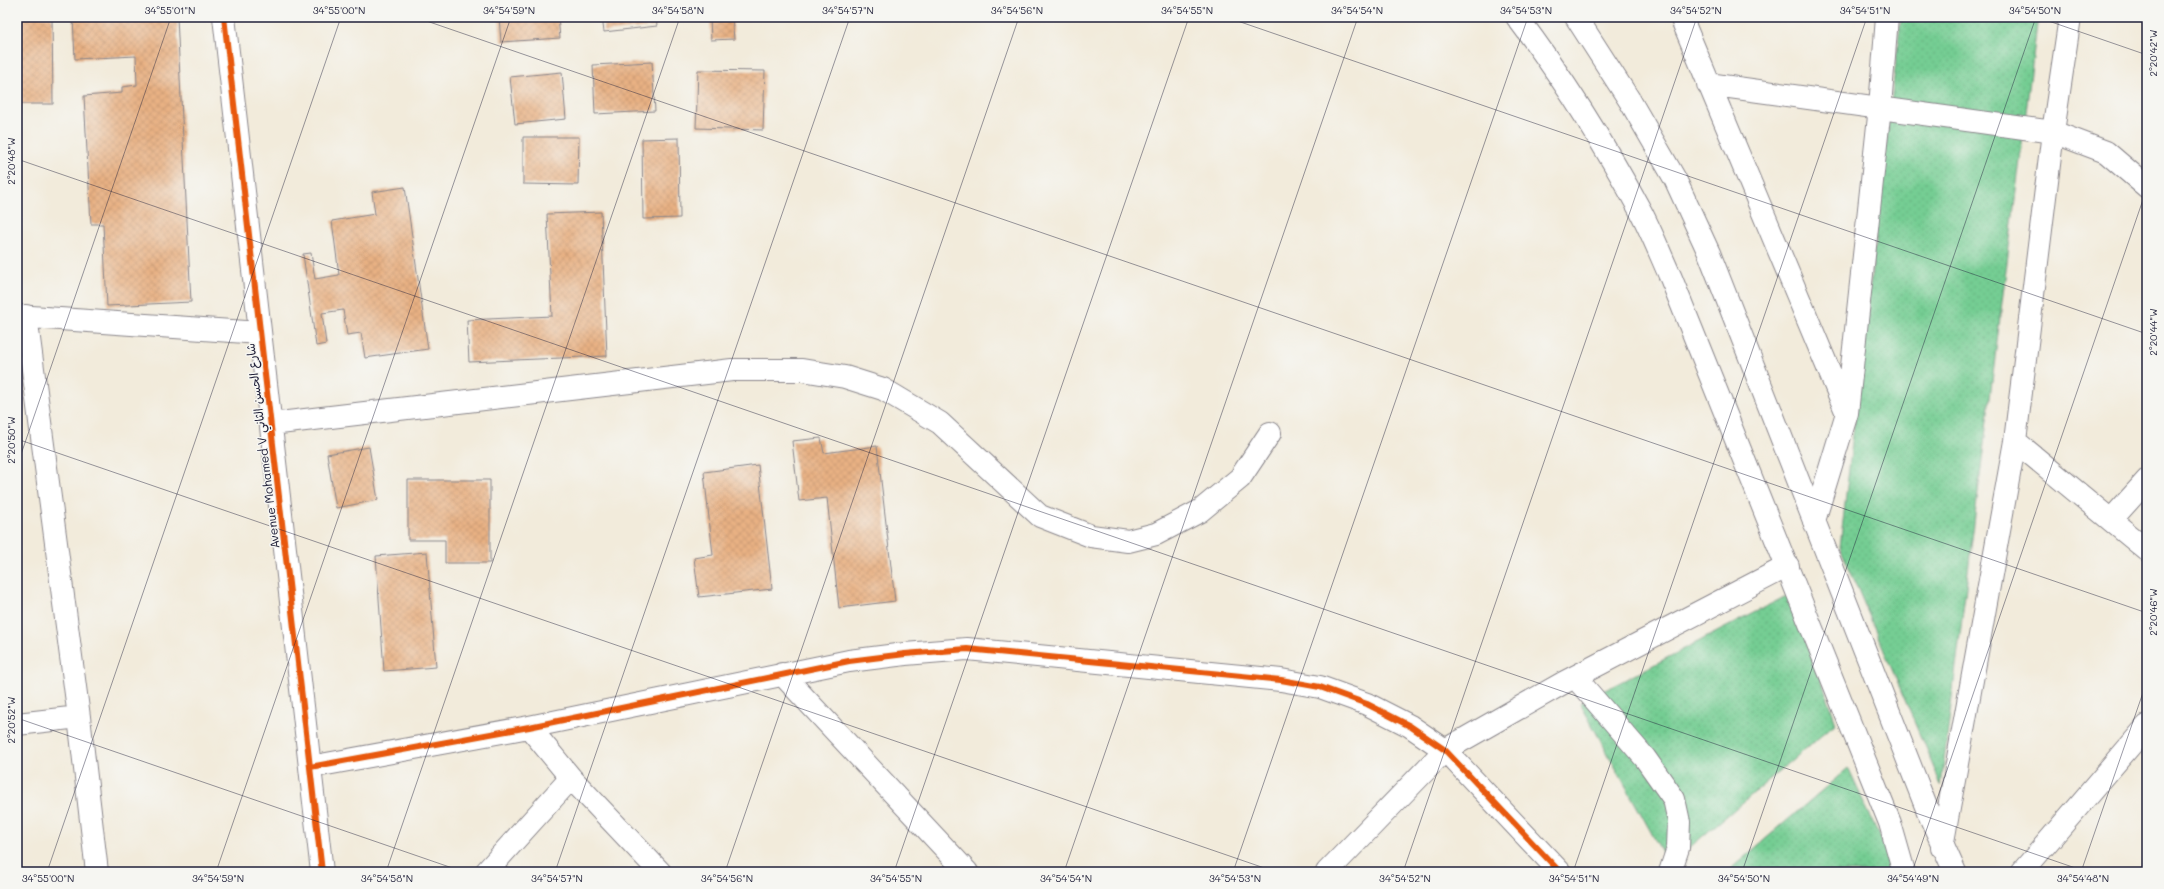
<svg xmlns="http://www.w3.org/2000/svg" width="2164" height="889" viewBox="0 0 2164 889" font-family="Mali,'Playpen Sans Arabic',sans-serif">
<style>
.green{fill:url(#green-dots);stroke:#4c7867}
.building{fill:url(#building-cross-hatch)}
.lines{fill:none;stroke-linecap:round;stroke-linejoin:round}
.minor-casing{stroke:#8a868b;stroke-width:24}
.highway-casing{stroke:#8a868b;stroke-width:24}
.minor{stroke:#fff;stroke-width:22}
.highway{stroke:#fff;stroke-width:22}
.cycleway-casing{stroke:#f6f6f2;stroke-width:8}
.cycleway{stroke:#e8590c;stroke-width:6}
.ticks{fill:none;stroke:#22223b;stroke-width:1;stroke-opacity:0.45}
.labels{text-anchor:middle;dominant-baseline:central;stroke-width:3;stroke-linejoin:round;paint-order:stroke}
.street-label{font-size:12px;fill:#22223b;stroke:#f6f6f2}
.neatline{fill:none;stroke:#22223b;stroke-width:1.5}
.ticks-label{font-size:10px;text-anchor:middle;fill:#22223b}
</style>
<defs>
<pattern id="green-dots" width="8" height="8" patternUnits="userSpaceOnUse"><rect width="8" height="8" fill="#75cd93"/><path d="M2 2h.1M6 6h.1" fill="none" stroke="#65b080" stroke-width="1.8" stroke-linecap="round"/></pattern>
<pattern id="building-cross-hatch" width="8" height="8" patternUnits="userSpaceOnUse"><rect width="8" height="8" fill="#e8b183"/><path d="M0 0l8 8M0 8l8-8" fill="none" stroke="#c79872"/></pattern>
</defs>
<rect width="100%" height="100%" fill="#f6f6f2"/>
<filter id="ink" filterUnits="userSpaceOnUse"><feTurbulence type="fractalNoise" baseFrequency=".025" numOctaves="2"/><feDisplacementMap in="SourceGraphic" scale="8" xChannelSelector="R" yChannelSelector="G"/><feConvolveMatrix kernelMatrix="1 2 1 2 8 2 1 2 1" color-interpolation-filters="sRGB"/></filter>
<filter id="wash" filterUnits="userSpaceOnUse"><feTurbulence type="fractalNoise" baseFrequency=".012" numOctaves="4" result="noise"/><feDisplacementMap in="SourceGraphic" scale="16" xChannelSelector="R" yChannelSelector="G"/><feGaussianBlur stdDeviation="0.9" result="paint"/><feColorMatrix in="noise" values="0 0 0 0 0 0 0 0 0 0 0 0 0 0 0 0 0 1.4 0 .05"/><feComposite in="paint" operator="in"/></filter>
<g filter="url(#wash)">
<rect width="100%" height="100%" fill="#f2ebdb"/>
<path class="green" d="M 1901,17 L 2038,17 L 1941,785 L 1840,547 Z
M 1792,593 L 1836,723 L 1669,865 L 1580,703 Z
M 1848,768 L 1896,872 L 1727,872 Z"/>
<g id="blocks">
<path class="building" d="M 17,17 L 52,17 L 53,104 L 17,104 Z
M 73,17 L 177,17 L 191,302 L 107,306 L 103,224 L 91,224 L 84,96 L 122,93 L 122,87 L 137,85 L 136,56 L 75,59 Z
M 499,17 L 558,17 L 560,38 L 501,42 Z
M 602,17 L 656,17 L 657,26 L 604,32 Z
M 710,17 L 732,17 L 734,39 L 711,40 Z
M 652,62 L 655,111 L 595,114 L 593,65 Z
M 698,70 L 765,71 L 763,130 L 696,128 Z
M 562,72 L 566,119 L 515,124 L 510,77 Z
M 523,137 L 579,137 L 578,185 L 523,184 Z
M 679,138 L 680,218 L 643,219 L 642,139 Z
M 405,187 L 428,349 L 365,358 L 361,333 L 347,335 L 343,310 L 322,313 L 326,344 L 316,346 L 303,254 L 311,253 L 315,279 L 339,275 L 332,221 L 375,214 L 372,192 Z
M 601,212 L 607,356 L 469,362 L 467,320 L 552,316 L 547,214 Z
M 821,438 L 824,453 L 877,446 L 895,601 L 839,608 L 827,498 L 799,501 L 792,441 Z
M 369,447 L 378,500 L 336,508 L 327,454 Z
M 758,465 L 772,589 L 699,597 L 694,558 L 713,555 L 704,472 Z
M 408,480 L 490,480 L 490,563 L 445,563 L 445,540 L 408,540 Z
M 427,552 L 436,667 L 384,671 L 376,556 Z"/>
</g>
</g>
<g filter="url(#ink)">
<use href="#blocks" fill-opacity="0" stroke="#8a868b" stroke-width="1"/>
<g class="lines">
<defs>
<path id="minor" d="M 224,17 L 322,872
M 1681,17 L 1846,411
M 1708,84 L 2053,132 L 2106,152 L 2147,187
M 17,316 L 260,333
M 26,316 L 79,717 L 97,872
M 271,424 L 732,370 L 802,370 L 845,377 L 883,389 L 940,423 L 1040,516 L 1091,536 L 1128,541 L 1156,534 L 1200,511 L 1240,478 L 1270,433
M 2015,441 L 2147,550
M 2111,520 L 2147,480
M 1814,521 L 1847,413 L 1880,107 L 1887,17
M 782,674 L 967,872
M 1575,677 L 1645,758 L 1674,799 L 1679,822 L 1678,848 L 1670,872
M 17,724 L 79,717
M 529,727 L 571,778 L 660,872
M 310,767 L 529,727 L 849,661 L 905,654 L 967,649 L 1281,680 L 1320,687 L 1367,704 L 1410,726 L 1445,750 L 1560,872
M 1942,847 L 2015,441 L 2053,132 L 2070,17
M 486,872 L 571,778
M 1327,872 L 1445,750 L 1563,683 L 1788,566
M 2022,872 L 2147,726"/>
<path id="highway" d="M 1517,17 C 1563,78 1605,145 1641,212 C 1652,233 1661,256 1671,278 L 1890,823 L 1904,872
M 1576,17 L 1630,101 L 1675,179 L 1709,253 L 1929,814 L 1955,872"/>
</defs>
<use href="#minor" class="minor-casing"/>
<use href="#highway" class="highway-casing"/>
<use href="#minor" class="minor"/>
<use href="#highway" class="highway"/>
<defs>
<path id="cycleway" d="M 224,17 L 322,872
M 310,767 L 529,727 L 849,661 L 905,654 L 967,649 L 1281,680 L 1320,687 L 1367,704 L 1410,726 L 1445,750 L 1560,872"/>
</defs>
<use href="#cycleway" class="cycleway-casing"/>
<use href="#cycleway" class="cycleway"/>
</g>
</g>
<path class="ticks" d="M 415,17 L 2147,613M 1226,17 L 2147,334M 2037,17 L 2147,55M 17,159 L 2087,872M 17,439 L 1276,872M 17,466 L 171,17M 17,718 L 464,872M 47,872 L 341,17M 216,872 L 511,17M 386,872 L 680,17M 555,872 L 850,17M 725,872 L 1019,17M 894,872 L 1189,17M 1064,872 L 1358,17M 1233,872 L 1528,17M 1403,872 L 1697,17M 1573,872 L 1867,17M 1742,872 L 2036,17M 1912,872 L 2147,188M 2081,872 L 2147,681"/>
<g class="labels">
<g class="street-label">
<text transform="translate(262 446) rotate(-97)">Avenue Mohamed V شارع الحسن الثاني</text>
</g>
</g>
<rect width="2164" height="889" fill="none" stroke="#f6f6f2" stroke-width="44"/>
<rect x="22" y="22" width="2120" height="845" class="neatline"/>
<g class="ticks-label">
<text x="170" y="14">34°55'01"N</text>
<text x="339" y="14">34°55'00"N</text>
<text x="509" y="14">34°54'59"N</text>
<text x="678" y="14">34°54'58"N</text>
<text x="848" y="14">34°54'57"N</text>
<text x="1017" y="14">34°54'56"N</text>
<text x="1187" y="14">34°54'55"N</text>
<text x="1357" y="14">34°54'54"N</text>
<text x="1526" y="14">34°54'53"N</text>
<text x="1696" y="14">34°54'52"N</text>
<text x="1865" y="14">34°54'51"N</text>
<text x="2035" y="14">34°54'50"N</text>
<text transform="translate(2153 53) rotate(-90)" y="4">2°20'42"W</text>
<text transform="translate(11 161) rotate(-90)" y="4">2°20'48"W</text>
<text transform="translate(2153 332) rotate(-90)" y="4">2°20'44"W</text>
<text transform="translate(11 440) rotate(-90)" y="4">2°20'50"W</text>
<text transform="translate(2153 612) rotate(-90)" y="4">2°20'46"W</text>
<text transform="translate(11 720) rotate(-90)" y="4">2°20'52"W</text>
<text x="48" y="882">34°55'00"N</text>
<text x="218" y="882">34°54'59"N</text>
<text x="387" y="882">34°54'58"N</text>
<text x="557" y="882">34°54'57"N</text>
<text x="727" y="882">34°54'56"N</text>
<text x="896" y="882">34°54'55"N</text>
<text x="1066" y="882">34°54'54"N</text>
<text x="1235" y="882">34°54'53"N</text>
<text x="1405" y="882">34°54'52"N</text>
<text x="1574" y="882">34°54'51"N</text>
<text x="1744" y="882">34°54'50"N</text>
<text x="1913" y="882">34°54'49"N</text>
<text x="2083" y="882">34°54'48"N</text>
</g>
</svg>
